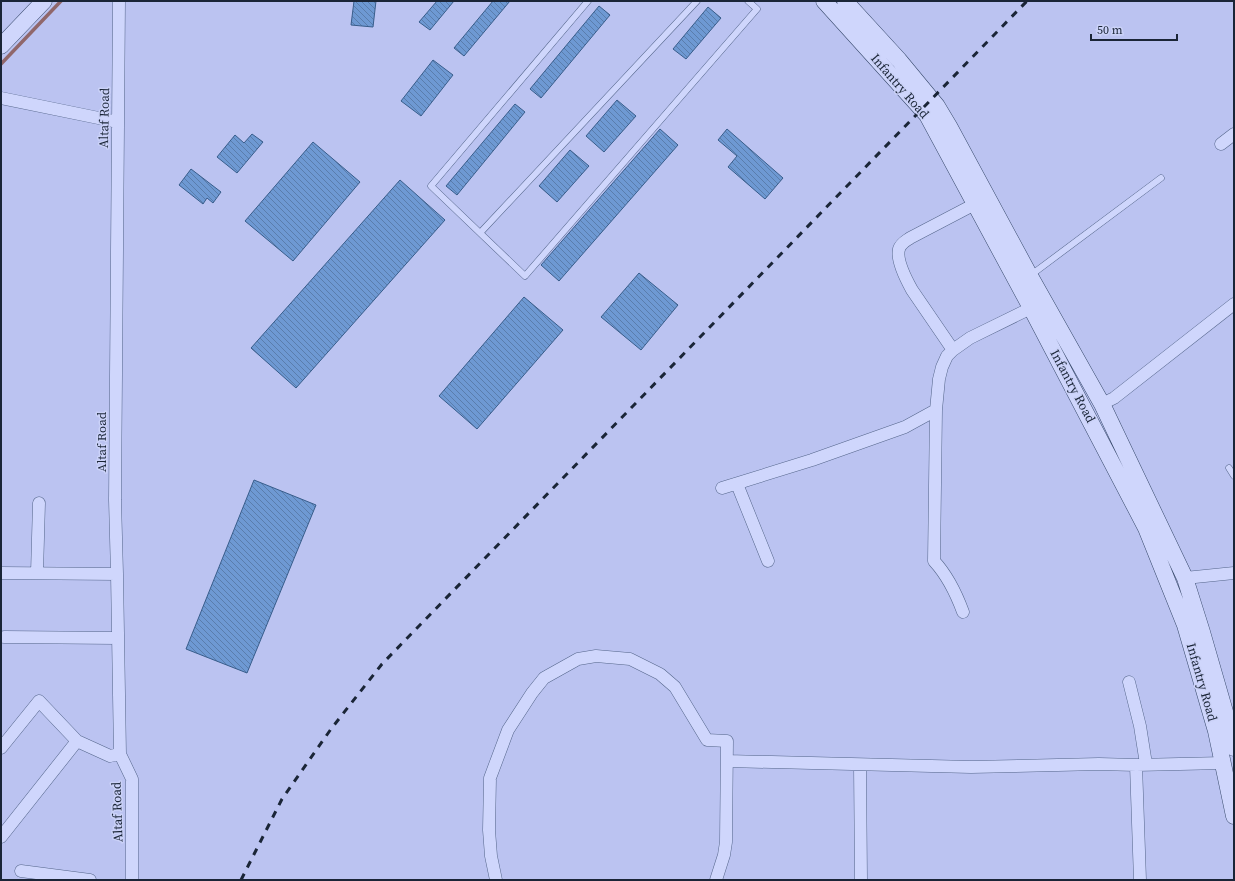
<svg xmlns="http://www.w3.org/2000/svg" width="1235" height="881" viewBox="0 0 1235 881" font-family="'Source Serif 4',serif">
<style>
.lines{fill:none;stroke-linecap:round;stroke-linejoin:round}
.stream{stroke:#90676b;stroke-width:3.5}
.building{fill:url(#building-back-hatch);stroke:#385d8b}
.lane-casing{stroke:#54658a;stroke-width:7}
.street-casing{stroke:#54658a;stroke-width:13}
.secondary-casing{stroke:#37496b;stroke-width:17}
.lane{stroke:#cfd6fc;stroke-width:6}
.street{stroke:#cfd6fc;stroke-width:12}
.secondary{stroke:#cfd6fc;stroke-width:16}
.rail{stroke:#1a2537;stroke-width:3;stroke-dasharray:7 7;stroke-linecap:butt}
.labels{text-anchor:middle;dominant-baseline:central;stroke-width:3;stroke-linejoin:round;paint-order:stroke}
.street-label{font-size:13px;fill:#1a2537;stroke:#cbd2f8}
</style>
<defs>
<pattern id="building-back-hatch" width="6" height="6" patternUnits="userSpaceOnUse"><rect width="6" height="6" fill="#6e99d3"/><path d="M-1 5l2 2M0 0l6 6M5-1l2 2" fill="none" stroke="#5a7dac"/></pattern>
</defs>
<rect width="100%" height="100%" fill="#bbc3f1"/>
<g class="lines">
<path class="stream" d="M 1,64 L 61,1"/>
</g>
<path class="building" d="M 354,1 L 376,1 L 373,27 L 351,25 Z
M 437,1 L 454,1 L 430,30 L 419,22 Z
M 493,1 L 510,1 L 464,56 L 454,48 Z
M 599,6 L 610,15 L 541,98 L 530,89 Z
M 708,7 L 721,18 L 686,59 L 673,49 Z
M 433,60 L 453,75 L 421,116 L 401,101 Z
M 617,100 L 636,116 L 604,152 L 586,136 Z
M 515,104 L 525,112 L 457,195 L 446,186 Z
M 660,129 L 678,145 L 559,281 L 541,265 Z
M 727,129 L 783,178 L 765,199 L 728,167 L 737,156 L 718,140 Z
M 252,134 L 263,142 L 237,173 L 217,157 L 235,135 L 244,143 Z
M 313,142 L 360,182 L 293,261 L 245,221 Z
M 570,150 L 589,166 L 557,202 L 539,186 Z
M 191,169 L 221,192 L 213,203 L 207,198 L 203,204 L 179,185 Z
M 400,180 L 445,220 L 296,388 L 251,348 Z
M 639,273 L 678,305 L 641,350 L 601,317 Z
M 524,297 L 563,330 L 477,429 L 439,396 Z
M 254,480 L 316,505 L 247,673 L 186,649 Z"/>
<g class="lines">
<defs>
<path id="lane" d="M 588,1 L 431,186 L 525,276 L 757,9 L 748,1
M 480,233 L 697,1
M 1031,275 L 1161,178
M 1229,468 L 1234,476"/>
<path id="street" d="M 119,1 L 115,500 L 117,574 L 120,754 L 132,779 L 132,880
M 1,98 L 118,122
M 1221,144 L 1234,134
M 953,350 L 912,290 C 907,281 896,260 899,249 C 901,243 906,241 910,238 L 975,204
M 1102,404 L 1114,398 L 1234,304
M 936,410 L 934,561 C 947,575 956,593 963,612
M 737,484 L 768,561
M 722,488 L 812,460 L 905,427 L 936,410 L 939,379 L 942,367 L 947,356 L 953,350 L 970,338 L 1031,308
M 1,573 L 117,574
M 37,573 L 39,503
M 1185,578 L 1234,573
M 4,637 L 117,638
M 1129,682 L 1140,726 L 1146,764
M 1,748 L 39,701 L 77,741
M 728,761 L 971,767 L 1099,764 L 1136,765 L 1223,763
M 860,765 L 861,880
M 1136,765 L 1140,880
M 1,837 L 77,741 L 110,756 L 120,754
M 21,871 L 90,880
M 496,880 L 491,856 L 489,830 L 490,778 L 508,730 L 532,693 L 544,678 L 578,659 L 596,656 L 630,659 L 660,674 L 675,687 L 707,740 L 727,741 L 726,842 L 724,855 L 716,880"/>
<path id="secondary" d="M 824,1 L 927,115 L 1031,308 L 1146,528 L 1185,625 L 1216,731 L 1234,816
M 845,1 L 899,60 L 937,106 L 949,126 L 1030,276 L 1102,404 L 1185,578 L 1202,632 L 1230,729 L 1234,748
M 1,46 L 44,1"/>
</defs>
<use href="#lane" class="lane-casing"/>
<use href="#street" class="street-casing"/>
<use href="#secondary" class="secondary-casing"/>
<use href="#lane" class="lane"/>
<use href="#street" class="street"/>
<use href="#secondary" class="secondary"/>
<path class="rail" d="M 241,880 L 282,799 L 331,729 L 382,664 L 1027,1"/>
</g>
<g class="labels">
<g class="street-label">
<text transform="translate(900 86) rotate(49)">Infantry Road</text>
<text transform="translate(104 118) rotate(-89)">Altaf Road</text>
<text transform="translate(1073 386) rotate(62)">Infantry Road</text>
<text transform="translate(101 442) rotate(-90)">Altaf Road</text>
<text transform="translate(1202 682) rotate(74)">Infantry Road</text>
<text transform="translate(117 812) rotate(-92)">Altaf Road</text>
</g>
</g>
<rect width="1235" height="881" fill="none" stroke="#1a2537" stroke-width="4"/>
<path d="M1091 34v6h86v-6" fill="none" stroke="#1a2537" stroke-width="2"/>
<text x="1097" y="34" font-size="12" fill="#1a2537" stroke="#cbd2f8" stroke-width="3" paint-order="stroke">50 m</text>
</svg>
